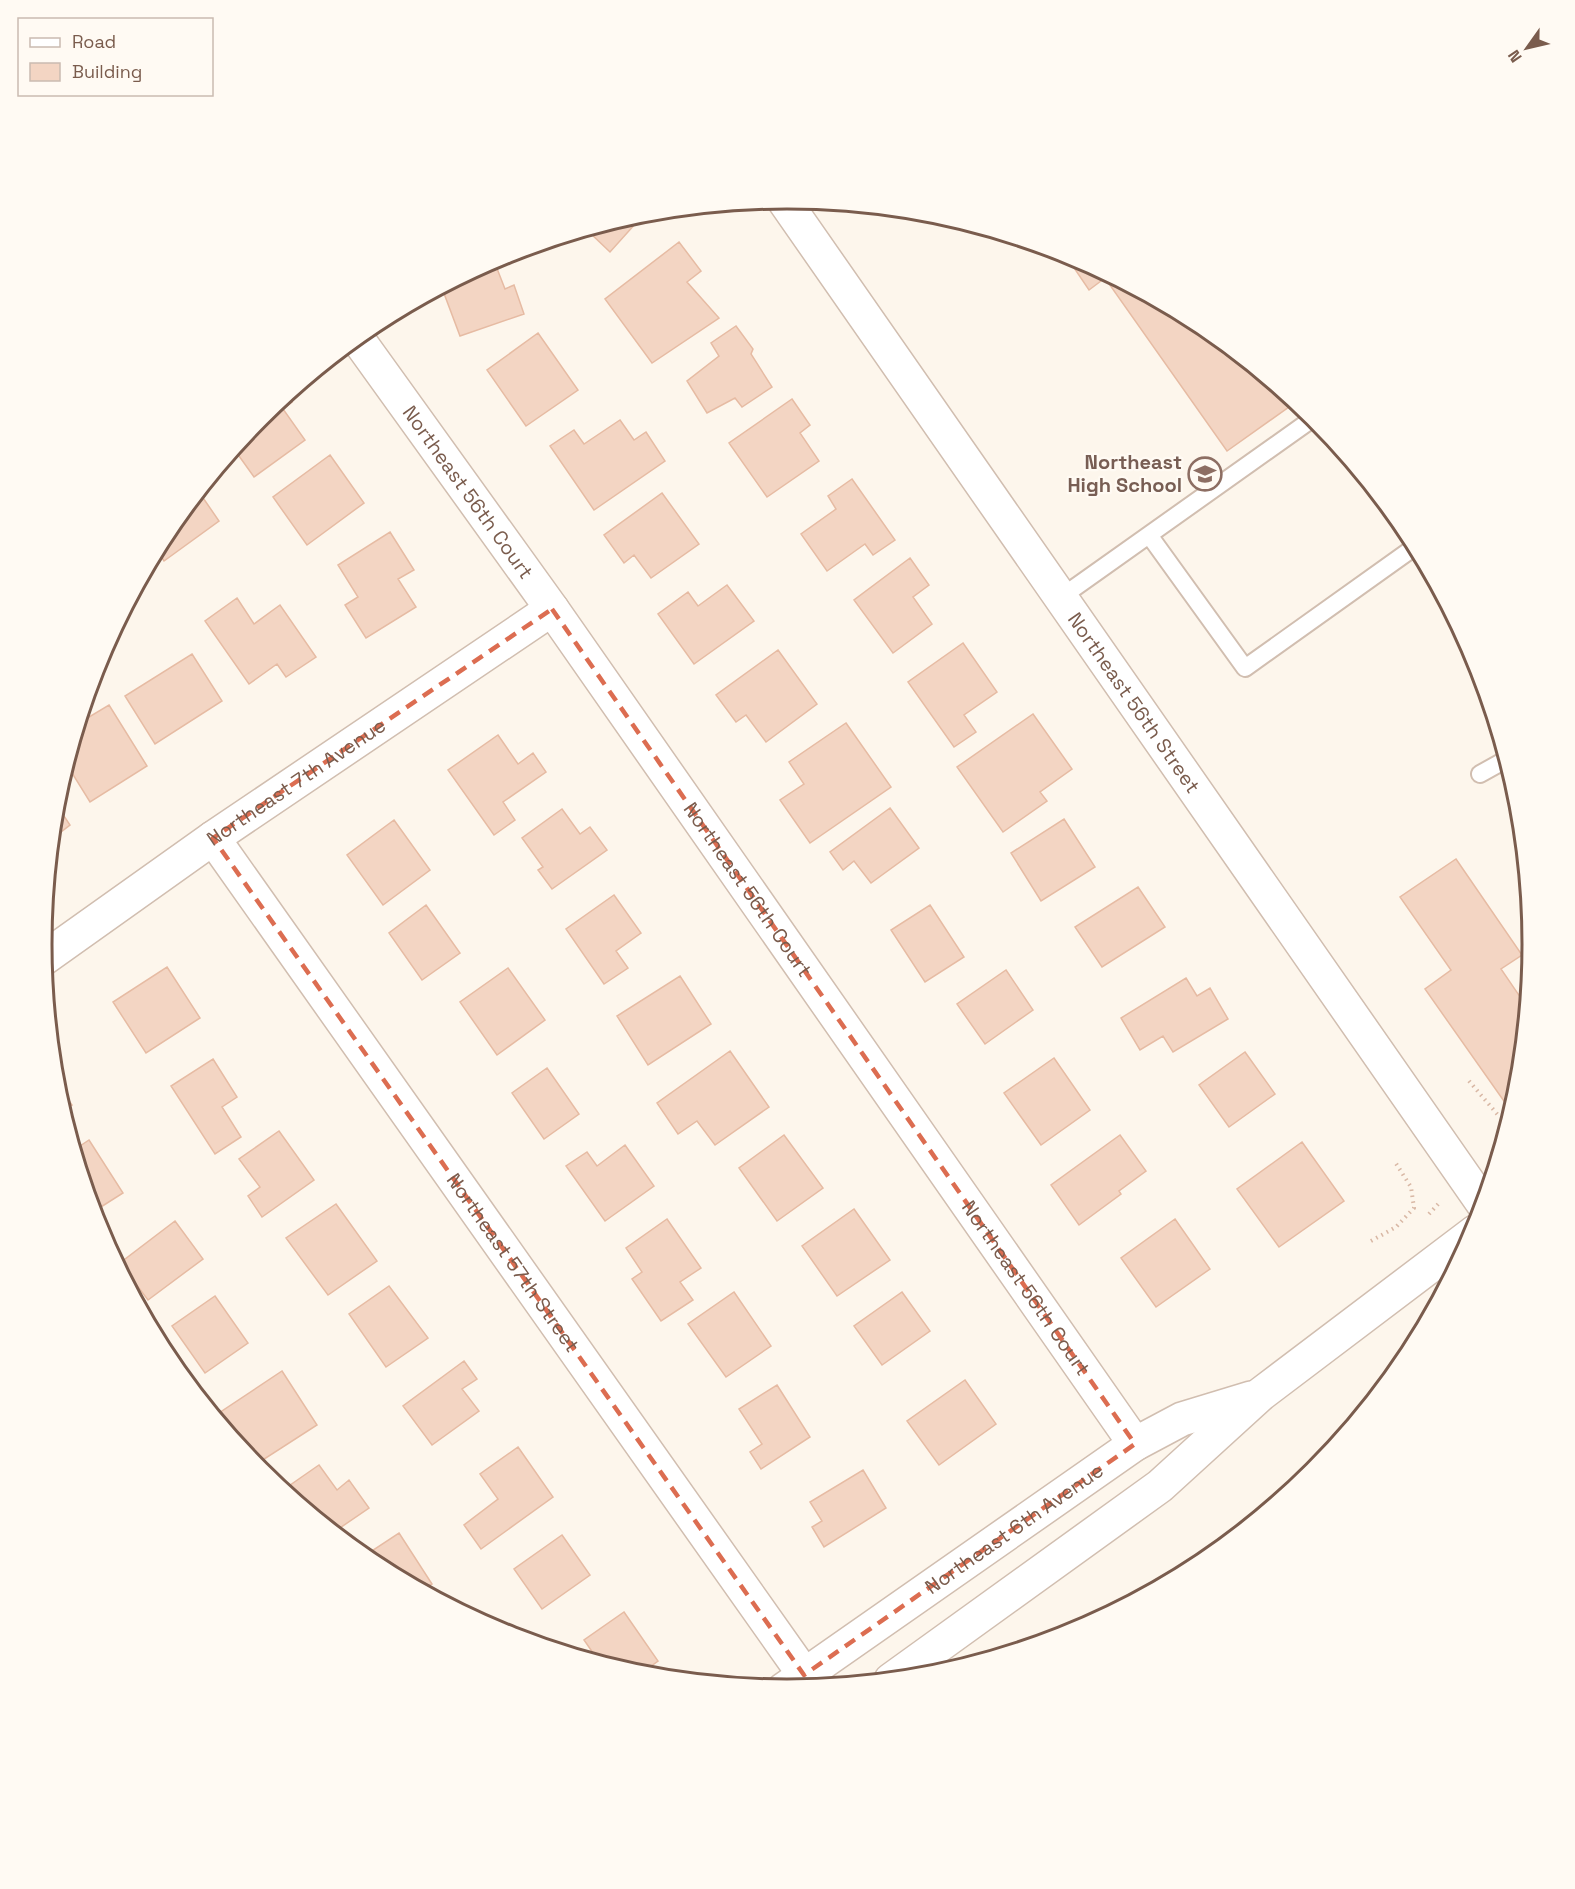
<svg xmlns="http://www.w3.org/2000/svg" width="1575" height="1889" viewBox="0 0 1575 1889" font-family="'Space Grotesk',sans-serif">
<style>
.building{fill:#f3d5c3;stroke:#e6bba3;stroke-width:1.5}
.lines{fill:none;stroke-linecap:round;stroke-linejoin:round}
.service-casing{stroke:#d1beb0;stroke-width:20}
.minor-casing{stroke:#d1beb0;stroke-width:36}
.tertiary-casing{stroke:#d1beb0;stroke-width:36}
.path{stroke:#d9b8a5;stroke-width:4;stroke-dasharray:1.5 4.5;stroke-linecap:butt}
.service{stroke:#fff;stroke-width:16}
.minor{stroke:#fff;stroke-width:33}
.tertiary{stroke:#fff;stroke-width:33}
.marked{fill:none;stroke:#dc6d51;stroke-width:4.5;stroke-dasharray:12 8;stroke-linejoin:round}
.labels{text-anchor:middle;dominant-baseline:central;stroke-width:4.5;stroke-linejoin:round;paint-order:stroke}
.education-label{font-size:20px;font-weight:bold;fill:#785e54;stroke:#fffaf3;text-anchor:end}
.street-label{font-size:20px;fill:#7a5c4d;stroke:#fffaf3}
.rim{fill:none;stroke:#7a5c4d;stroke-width:3}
</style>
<rect width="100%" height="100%" fill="#fdf6ec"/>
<path class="building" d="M 645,213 L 610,252 L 587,230 L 642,213 Z
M 679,242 L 701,271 L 687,282 L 719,318 L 652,363 L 605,299 Z
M 1064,253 L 1073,256 L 1202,325 L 1296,402 L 1227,451 L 1105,278 L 1089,290 Z
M 496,266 L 505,289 L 514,285 L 524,314 L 460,336 L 442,288 L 470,273 L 470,275 Z
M 736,326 L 753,349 L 751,354 L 772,387 L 742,407 L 735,398 L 707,413 L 687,381 L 719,356 L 711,343 Z
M 538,333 L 578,390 L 526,426 L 487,370 Z
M 287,395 L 292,402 L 283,409 L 305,440 L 254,477 L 234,449 L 261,417 Z
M 792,399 L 810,425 L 800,433 L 819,461 L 767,497 L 729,443 Z
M 620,420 L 634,440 L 646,432 L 665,461 L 594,510 L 550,446 L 574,430 L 584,444 Z
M 330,455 L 364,503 L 307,545 L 273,497 Z
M 852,479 L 895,540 L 873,555 L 865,544 L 827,571 L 801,534 L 836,509 L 828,496 Z
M 199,492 L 219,521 L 164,561 L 157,550 L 168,530 Z
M 662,493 L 699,544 L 651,578 L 634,555 L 624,563 L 604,535 Z
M 390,532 L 414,570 L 398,579 L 416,607 L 366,638 L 345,605 L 358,597 L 338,565 Z
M 910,558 L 929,585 L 913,597 L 932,624 L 893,653 L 854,600 Z
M 727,585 L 754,621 L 694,664 L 658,614 L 688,592 L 698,606 Z
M 237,598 L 254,624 L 280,605 L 316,657 L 286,677 L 277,664 L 249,684 L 205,621 Z
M 963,643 L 997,692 L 964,715 L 976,732 L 954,747 L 908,682 Z
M 778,650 L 817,704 L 766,742 L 746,715 L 736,722 L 716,695 Z
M 192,654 L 222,701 L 155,744 L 125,696 Z
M 109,705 L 147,766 L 90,802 L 67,765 L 79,723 Z
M 1033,714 L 1072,769 L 1040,792 L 1047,801 L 1003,832 L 957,767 Z
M 846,723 L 891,787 L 810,843 L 780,800 L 804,784 L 789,762 Z
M 498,735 L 518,764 L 533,753 L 546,772 L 503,802 L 515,820 L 494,835 L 448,770 Z
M 56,804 L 70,825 L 53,838 Z
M 890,808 L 919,848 L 871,883 L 854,861 L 843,870 L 830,852 Z
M 562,809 L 580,834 L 590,827 L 607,850 L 552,889 L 538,870 L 543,867 L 522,838 Z
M 1064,819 L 1095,867 L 1041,901 L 1011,853 Z
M 394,820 L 430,870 L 383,905 L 347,855 Z
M 1456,859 L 1522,955 L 1501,969 L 1527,1007 L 1519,1090 L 1517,1097 L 1506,1104 L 1425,989 L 1451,970 L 1400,897 Z
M 1138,887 L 1165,927 L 1102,967 L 1075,927 Z
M 614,895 L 641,933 L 616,951 L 628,968 L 604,984 L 566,929 Z
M 426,905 L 460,953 L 422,980 L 389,933 Z
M 930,905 L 964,957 L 925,982 L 891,930 Z
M 167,967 L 200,1018 L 146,1053 L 113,1002 Z
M 508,968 L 545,1020 L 497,1055 L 460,1002 Z
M 1006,970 L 1033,1010 L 985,1044 L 957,1004 Z
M 680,976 L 711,1024 L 648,1065 L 617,1016 Z
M 1186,978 L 1197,996 L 1210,988 L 1228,1019 L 1173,1052 L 1163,1036 L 1140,1050 L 1121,1018 Z
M 730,1051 L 769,1107 L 715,1145 L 697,1121 L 678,1134 L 657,1103 Z
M 1245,1052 L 1275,1094 L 1229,1127 L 1199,1085 Z
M 1054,1058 L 1090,1110 L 1041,1145 L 1004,1093 Z
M 213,1059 L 237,1097 L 222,1107 L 241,1137 L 215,1154 L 171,1086 Z
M 547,1068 L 579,1114 L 544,1139 L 512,1093 Z
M 56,1082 L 72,1105 L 63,1111 L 56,1090 Z
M 279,1131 L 314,1180 L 262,1217 L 248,1196 L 260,1187 L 239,1159 Z
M 784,1135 L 823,1188 L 777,1221 L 739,1168 Z
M 1120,1135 L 1146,1171 L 1119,1191 L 1121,1194 L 1079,1225 L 1051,1185 Z
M 89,1140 L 123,1193 L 93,1212 L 74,1150 Z
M 1302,1142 L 1344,1201 L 1279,1247 L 1237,1189 Z
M 625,1145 L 654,1186 L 605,1221 L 566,1166 L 587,1152 L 597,1166 Z
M 336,1204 L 377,1261 L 328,1295 L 286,1238 Z
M 854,1209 L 890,1260 L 837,1296 L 802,1246 Z
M 667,1219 L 701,1268 L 680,1282 L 693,1300 L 661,1321 L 632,1279 L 642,1272 L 626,1248 Z
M 1175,1219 L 1210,1269 L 1156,1307 L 1121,1258 Z
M 175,1221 L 203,1259 L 148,1300 L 120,1263 Z
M 389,1286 L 428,1338 L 386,1367 L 349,1314 Z
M 734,1292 L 771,1346 L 726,1377 L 688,1324 Z
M 902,1292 L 930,1331 L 882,1365 L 854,1326 Z
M 215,1296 L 248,1343 L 205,1373 L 172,1326 Z
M 464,1361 L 477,1379 L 462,1389 L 479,1411 L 432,1445 L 403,1406 Z
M 282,1371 L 317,1425 L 255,1465 L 243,1450 L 219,1413 Z
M 965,1380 L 996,1424 L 939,1465 L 907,1421 Z
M 777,1385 L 810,1437 L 761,1469 L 750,1452 L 762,1444 L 739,1409 Z
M 518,1447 L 553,1497 L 481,1549 L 464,1525 L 498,1499 L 480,1474 Z
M 319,1465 L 337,1490 L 349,1480 L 369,1508 L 334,1532 L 283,1490 Z
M 863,1470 L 886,1508 L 824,1547 L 812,1527 L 822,1521 L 810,1502 Z
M 1295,1488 L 1261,1516 L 1259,1513 Z
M 399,1533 L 432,1584 L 422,1590 L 373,1564 L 364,1556 Z
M 562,1535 L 590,1575 L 542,1609 L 514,1569 Z
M 624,1612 L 658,1661 L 639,1675 L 600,1663 L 584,1640 Z"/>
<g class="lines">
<defs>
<path id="service" d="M 1149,535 L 1245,668 L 1416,546
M 1060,598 L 1315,417
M 1480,774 L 1507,759"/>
<g id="minor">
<path id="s1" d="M 357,338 L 552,609 L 1135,1444"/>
<path id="s2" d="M 213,838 L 813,1687"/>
<path id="s3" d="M 43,959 L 213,838 L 552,609"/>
</g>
<g id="tertiary">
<path id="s4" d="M 783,199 L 1484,1205"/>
<path d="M 891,1680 L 1160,1486 L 1261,1394 L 1475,1232"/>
<path id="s5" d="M 783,1690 L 1135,1444 L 1182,1419 L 1251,1398"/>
</g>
</defs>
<use href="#service" class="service-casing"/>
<use href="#minor" class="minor-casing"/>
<use href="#tertiary" class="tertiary-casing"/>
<path class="path" d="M 1469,1081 L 1498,1115 L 1510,1120
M 1491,1154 L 1502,1145
M 1429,1214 L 1440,1202
M 1371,1241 L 1396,1227 L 1414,1208 L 1411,1187 L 1395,1162"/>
<use href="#service" class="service"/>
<use href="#minor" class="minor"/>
<use href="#tertiary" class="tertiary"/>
</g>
<path class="marked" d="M 552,609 L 1135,1444 L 804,1675 L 213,838 Z"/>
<defs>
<symbol id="school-ring" viewBox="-11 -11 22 22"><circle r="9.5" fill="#fffaf3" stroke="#8d6e63" stroke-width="1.5"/><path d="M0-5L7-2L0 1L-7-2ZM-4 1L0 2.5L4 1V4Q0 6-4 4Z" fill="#8d6e63"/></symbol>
</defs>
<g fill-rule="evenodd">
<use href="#school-ring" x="1186" y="455" width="38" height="38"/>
</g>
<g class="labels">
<g class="education-label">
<text x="1182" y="462">Northeast<tspan x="1182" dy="23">High School</tspan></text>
</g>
<g class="street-label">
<text stroke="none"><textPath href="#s1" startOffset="190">Northeast 56th Court</textPath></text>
<text stroke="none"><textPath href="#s4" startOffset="614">Northeast 56th Street</textPath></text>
<text stroke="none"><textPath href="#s3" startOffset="309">Northeast 7th Avenue</textPath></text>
<text stroke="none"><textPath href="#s1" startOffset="676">Northeast 56th Court</textPath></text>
<text stroke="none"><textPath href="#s2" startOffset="520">Northeast 57th Street</textPath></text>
<text stroke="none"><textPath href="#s1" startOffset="1162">Northeast 56th Court</textPath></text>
<text stroke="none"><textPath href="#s5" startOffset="282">Northeast 6th Avenue</textPath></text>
</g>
</g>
<path d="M0 0H1575V1889H0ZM52 944a735 735 0 1 1 1470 0a735 735 0 1 1-1470 0Z" fill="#fffaf3" fill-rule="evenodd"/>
<path class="rim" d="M52 944a735 735 0 1 1 1470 0a735 735 0 1 1-1470 0Z"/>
<rect x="18" y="18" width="195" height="78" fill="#fffaf3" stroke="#cabbb1" stroke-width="1.5"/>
<rect x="30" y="38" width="30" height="9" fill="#ffffff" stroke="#cabbb1" stroke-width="1.5"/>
<text x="72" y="48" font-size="18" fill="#7a5c4d">Road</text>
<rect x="30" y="63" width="30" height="18" fill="#f3d5c3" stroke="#cabbb1" stroke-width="1.5"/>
<text x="72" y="78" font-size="18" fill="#7a5c4d">Building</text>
<g transform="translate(1527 48) rotate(236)" stroke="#fffaf3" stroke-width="4.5" paint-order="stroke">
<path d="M0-4.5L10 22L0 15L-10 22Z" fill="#7a5c4d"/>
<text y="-9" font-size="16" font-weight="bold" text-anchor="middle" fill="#7a5c4d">N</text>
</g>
</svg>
